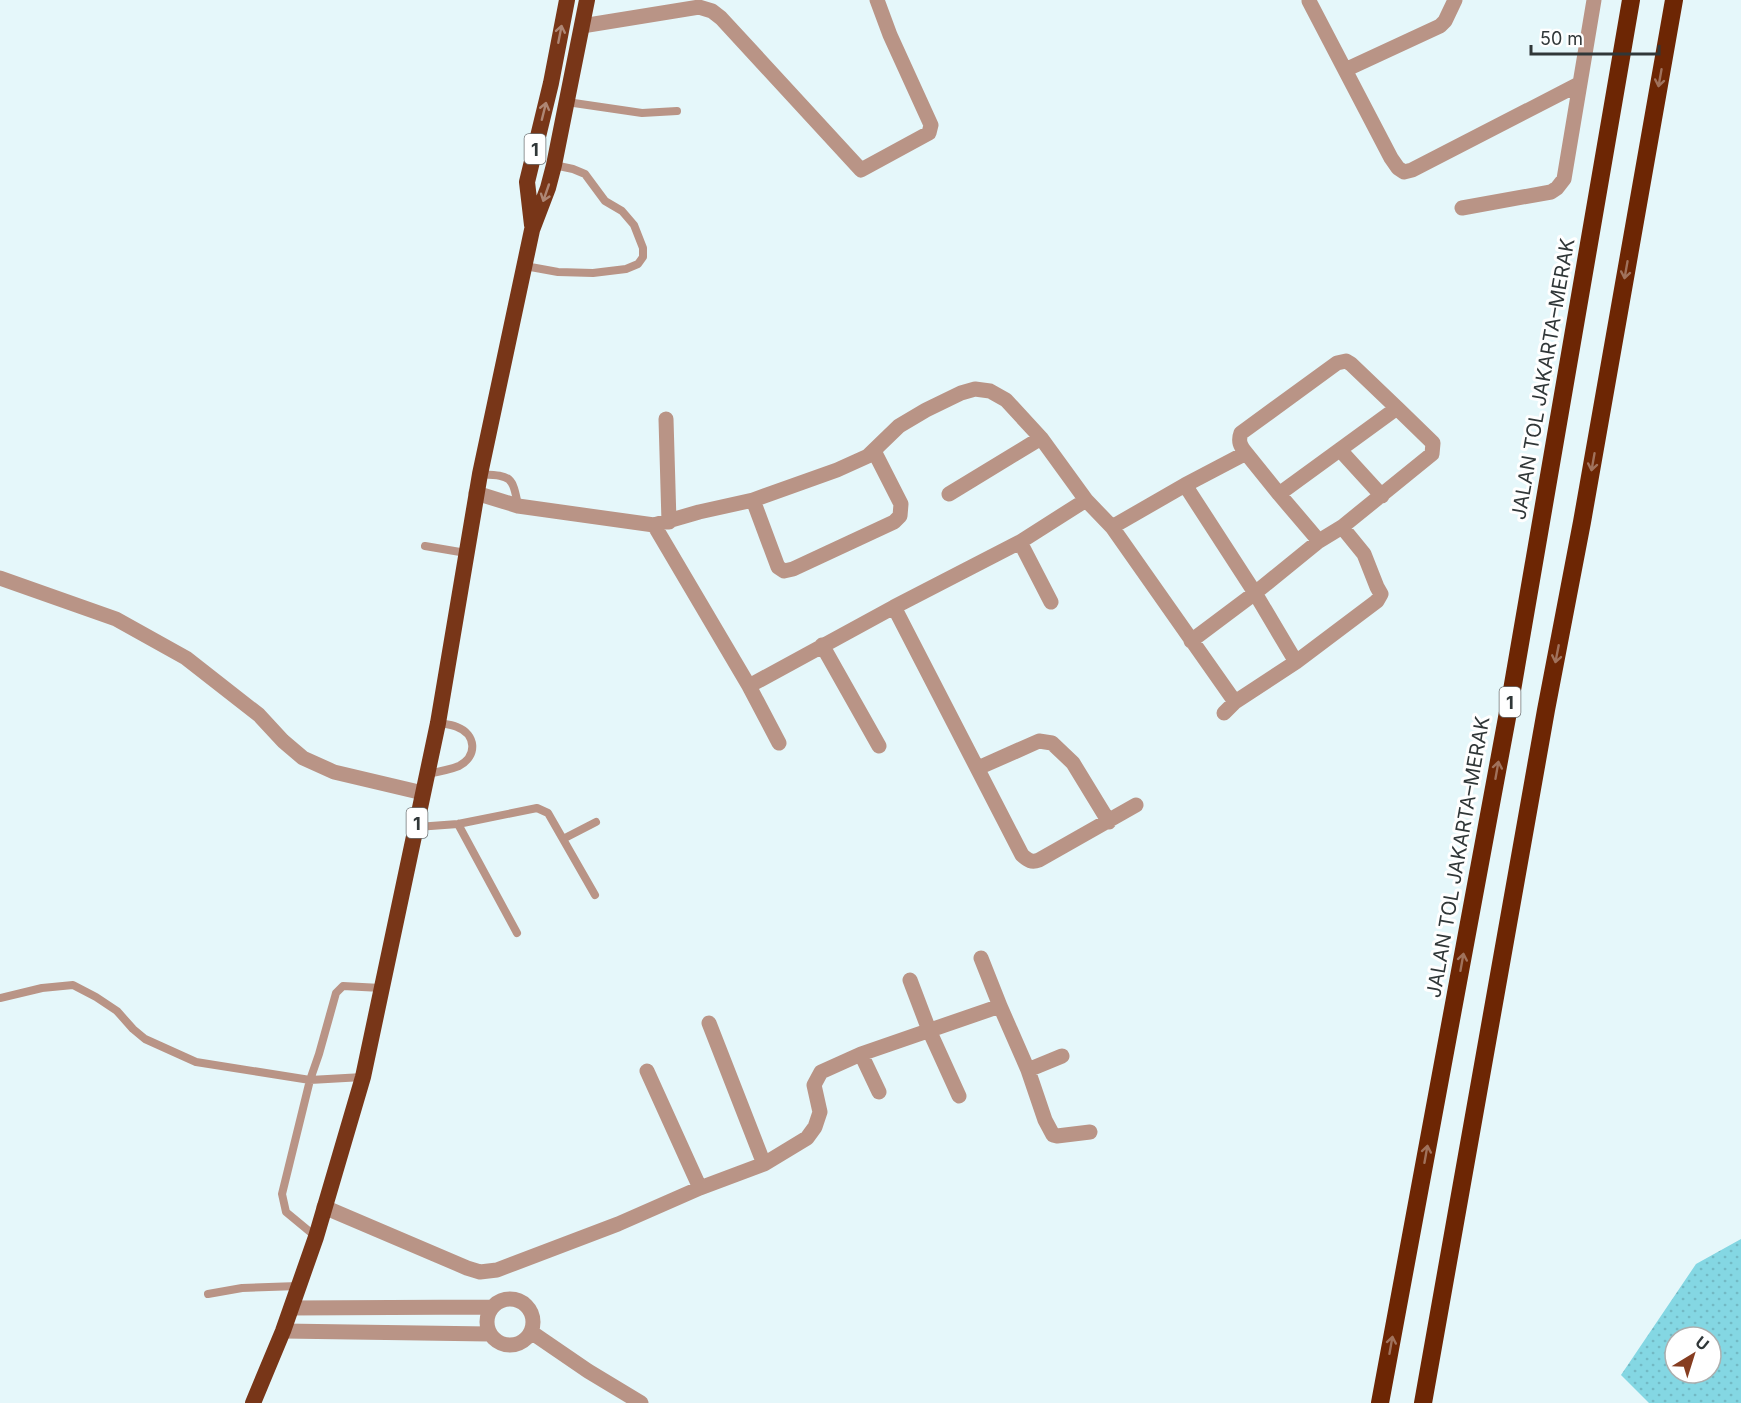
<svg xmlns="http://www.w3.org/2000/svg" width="1741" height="1403" viewBox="0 0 1741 1403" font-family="Inter,sans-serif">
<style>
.grass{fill:url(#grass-dots);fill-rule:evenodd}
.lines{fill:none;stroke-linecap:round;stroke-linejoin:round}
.service{stroke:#b99486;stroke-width:8}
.minor{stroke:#b99486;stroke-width:15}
.trunk{stroke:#783618;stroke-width:16}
.motorway{stroke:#6d2604;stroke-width:18}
.oneway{stroke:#ae8674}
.oneway2{stroke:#a0725c}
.labels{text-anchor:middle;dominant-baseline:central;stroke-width:6;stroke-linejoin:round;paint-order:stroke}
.shield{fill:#fff;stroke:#6e7374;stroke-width:1.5}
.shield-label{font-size:18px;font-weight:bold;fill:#303738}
.street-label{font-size:20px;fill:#303738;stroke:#fff}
</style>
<defs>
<pattern id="grass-dots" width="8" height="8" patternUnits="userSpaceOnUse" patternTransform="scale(1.5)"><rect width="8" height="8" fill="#84d7e3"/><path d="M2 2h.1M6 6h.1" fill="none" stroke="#72b9c4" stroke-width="1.8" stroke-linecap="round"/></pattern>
</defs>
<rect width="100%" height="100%" fill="#e5f7fa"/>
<path class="grass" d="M 1741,1239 L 1741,1403 L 1649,1403 L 1621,1375 L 1696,1264 ZM 1675,1337 L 1711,1337 L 1711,1373 L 1675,1373 Z"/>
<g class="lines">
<path class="service" d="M 567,102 L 642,113 L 677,111
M 525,266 L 558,272 L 593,273 L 626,269 L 638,264 L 643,257 L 643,248 L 634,225 L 622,211 L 605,201 L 585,174 L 573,169 L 554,165
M 480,474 C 511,476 512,475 518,505
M 425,546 L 466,553
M 427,774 C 438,772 449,770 459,766 C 478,756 476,734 457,727 C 451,724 444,724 438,723
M 458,824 L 517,933
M 417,827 L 458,824 L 537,808 L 548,813 L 595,895
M 563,839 L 596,822
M 0,998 L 42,988 L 73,985 L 96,997 L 117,1011 L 133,1029 L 145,1039 L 196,1062 L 310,1080 L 319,1054 L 336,993 L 343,986 L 381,988
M 315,1236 L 286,1212 L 282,1194 L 310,1080 L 363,1077
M 208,1294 L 242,1288 L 298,1286"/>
<path class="minor" d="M 1309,1 L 1391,158 L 1398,168 L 1404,172 L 1412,170 L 1579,84
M 582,26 L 699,7 L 712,11 L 721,18 L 861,170 L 929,133 L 931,125 L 890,35 L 877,0
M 1345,70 L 1440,26 L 1445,21 L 1455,0
M 1462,208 L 1551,192 L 1557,188 L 1564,179 L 1594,0
M 666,419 L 669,522
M 1340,450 L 1382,496
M 1246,453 C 1240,446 1238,441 1241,433 L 1337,363 L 1346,361 L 1351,364 L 1397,408
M 1185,485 L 1246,453 L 1279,494
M 476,493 L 518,506 L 654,525 L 699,512 L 753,500 L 837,470 L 868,456 L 899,426 L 926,410 L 961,393 L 975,389 L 990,391 L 1006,400 L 1041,438 L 1086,500 L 1112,527 L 1235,702
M 949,494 L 1041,438
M 753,500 L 778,567 L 784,571 L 793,569 L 894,522 L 900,516 L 901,504 L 874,451
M 654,525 L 749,686 L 779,743
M 1112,527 L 1185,485 L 1255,593 L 1296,662
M 1020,542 L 1051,602
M 0,578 L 116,619 L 186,658 L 259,715 L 283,741 L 303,758 L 334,772 L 423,793
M 894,607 L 1022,855 C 1028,860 1031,863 1039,860 L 1136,805
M 1191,641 L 1255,593 L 1319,541 L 1342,527 L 1432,454 L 1433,443 L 1397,408 L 1279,494 L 1319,541
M 822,645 L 879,746
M 749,686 L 894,607 L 1020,542 L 1086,500
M 1224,713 L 1235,702 L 1296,662 L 1377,601 L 1381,594 L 1377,587 L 1364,554 L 1342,527
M 978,768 L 1039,741 L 1052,743 L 1073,763 L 1109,822
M 981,958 L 1000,1006
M 910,980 L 929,1030 L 959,1096
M 709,1023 L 764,1164
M 861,1054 L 879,1092
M 1028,1070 L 1062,1056
M 647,1071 L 700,1188
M 324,1207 L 467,1268 L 480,1272 L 497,1270 L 618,1224 L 700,1188 L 764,1164 L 807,1138 L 815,1127 L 820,1112 L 814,1085 L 821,1072 L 861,1054 L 1000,1006 L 1028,1070 L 1045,1120 L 1053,1135 L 1057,1136 L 1090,1132
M487 1322a23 23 0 1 1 46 0a23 23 0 1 1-46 0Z
M 291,1308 L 491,1307
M 283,1331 L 489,1334
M 531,1332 L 588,1371 L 641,1403"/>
<path class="trunk" d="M 532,225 L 527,182 L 551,83 L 567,0
M 253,1403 L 283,1331 L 316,1237 L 363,1077 L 438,723 L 480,474 L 532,230 L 548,188 L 554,165 L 587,0"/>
<path class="motorway" d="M 1380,1403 L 1511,696 L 1631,0
M 1423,1403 L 1546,710 L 1582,522 L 1674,0"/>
</g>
<defs><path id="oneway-shaft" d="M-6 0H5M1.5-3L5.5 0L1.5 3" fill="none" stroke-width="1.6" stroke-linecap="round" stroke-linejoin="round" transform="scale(1.5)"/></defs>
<g class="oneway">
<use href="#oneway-shaft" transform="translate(560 34) rotate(-79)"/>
<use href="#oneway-shaft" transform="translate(544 111) rotate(-76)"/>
<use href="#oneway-shaft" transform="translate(546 193) rotate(109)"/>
</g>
<g class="oneway2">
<use href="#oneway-shaft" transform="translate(1660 78) rotate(100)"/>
<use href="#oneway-shaft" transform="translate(1626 270) rotate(100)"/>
<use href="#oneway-shaft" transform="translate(1593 462) rotate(100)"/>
<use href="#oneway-shaft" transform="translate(1557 654) rotate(101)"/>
<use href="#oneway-shaft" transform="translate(1497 770) rotate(-80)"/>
<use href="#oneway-shaft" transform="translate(1462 962) rotate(-80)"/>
<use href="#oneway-shaft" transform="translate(1426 1154) rotate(-80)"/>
<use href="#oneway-shaft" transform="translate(1391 1345) rotate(-80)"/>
</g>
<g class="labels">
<g class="shield">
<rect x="524.5" y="134" width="21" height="30" rx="4.5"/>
<rect x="1499.5" y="687" width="21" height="30" rx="4.5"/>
<rect x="406.5" y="808" width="21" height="30" rx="4.5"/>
</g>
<g class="shield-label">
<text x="535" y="149">1</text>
<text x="1510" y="702">1</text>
<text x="417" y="823">1</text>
</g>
<g class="street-label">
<text transform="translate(1543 379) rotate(-80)">JALAN TOL JAKARTA–MERAK</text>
<text transform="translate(1458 857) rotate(-80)">JALAN TOL JAKARTA–MERAK</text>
</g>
</g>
<g transform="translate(1693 1355) rotate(38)"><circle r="28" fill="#ffffff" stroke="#acafaf" stroke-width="1.5"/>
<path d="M0-4.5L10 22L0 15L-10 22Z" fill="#863d20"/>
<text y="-9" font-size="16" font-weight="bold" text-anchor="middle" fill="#303738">U</text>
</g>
<path d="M1531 45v9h128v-9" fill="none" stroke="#303738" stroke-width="3"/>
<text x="1540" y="45" font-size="18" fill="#303738" stroke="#ffffff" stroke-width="4.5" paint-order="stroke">50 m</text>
</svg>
